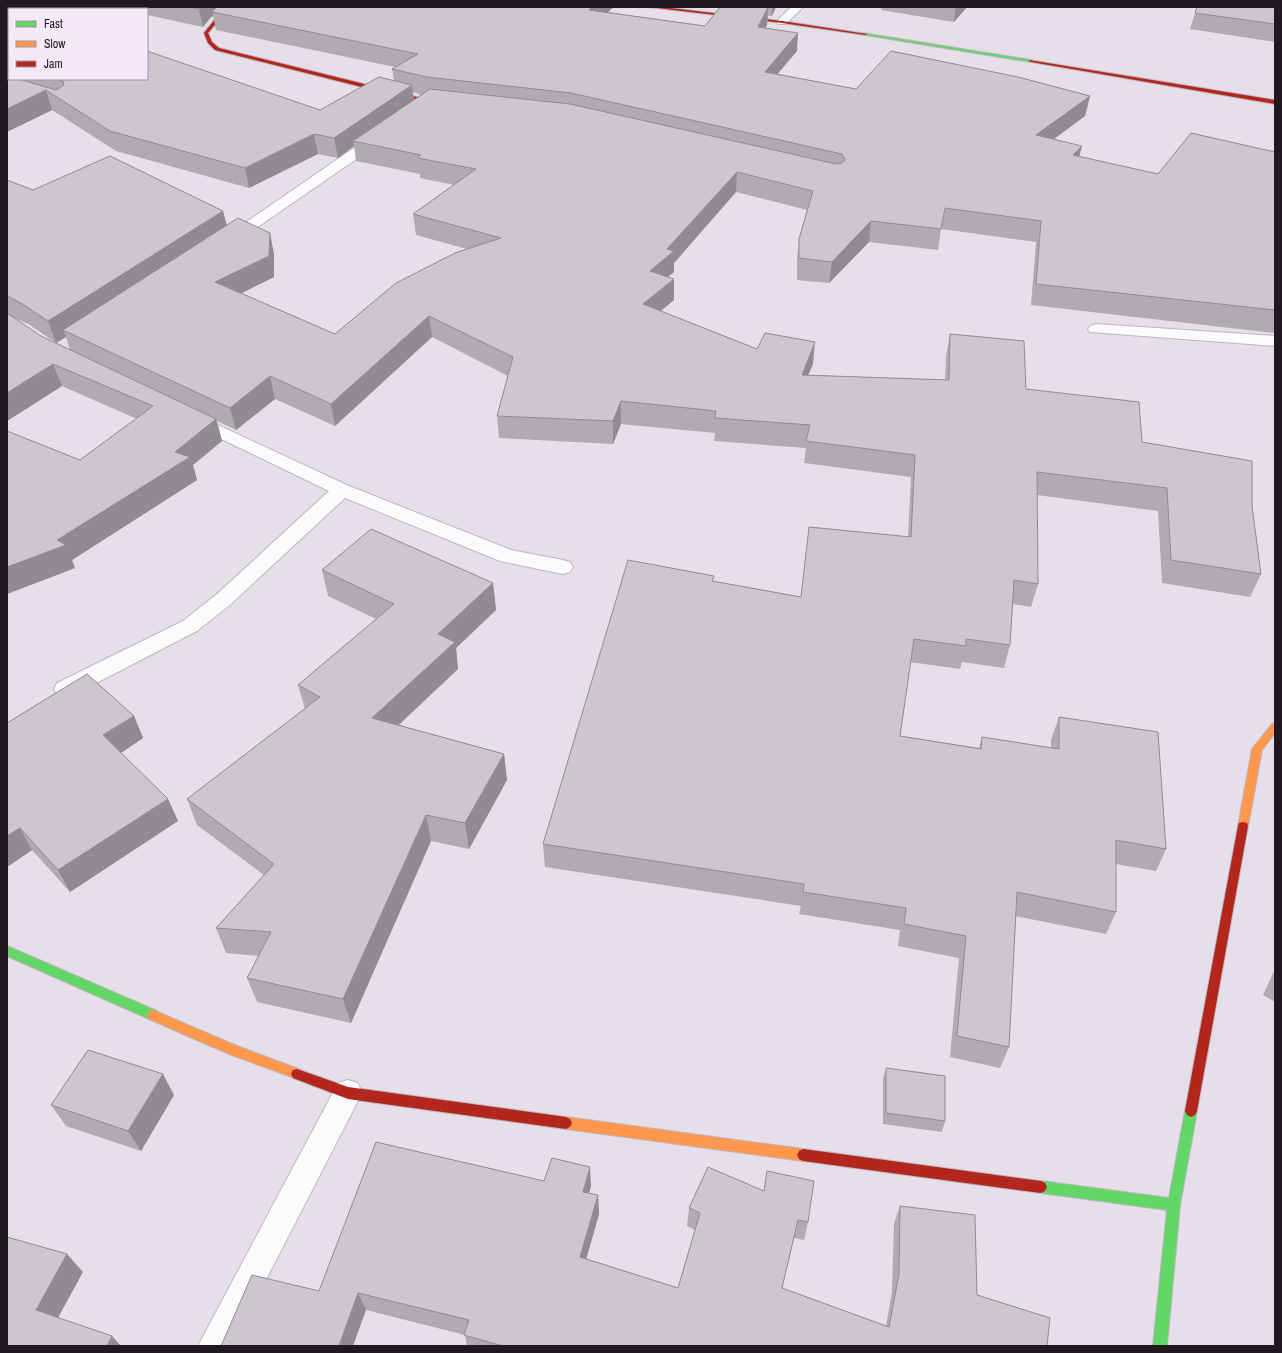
<svg xmlns="http://www.w3.org/2000/svg" width="1282" height="1353" viewBox="0 0 1282 1353" font-family="'Archivo Narrow',sans-serif">
<style>
.lines{fill:none;stroke-linecap:round;stroke-linejoin:round}
.street-casing{stroke:#bdb7be;stroke-width:2}
.fast-casing{stroke:#bdb7be;stroke-width:2}
.slow-casing{stroke:#bdb7be;stroke-width:2}
.jam-casing{stroke:#bdb7be;stroke-width:2}
.street{fill:#fbfafc;fill-rule:evenodd}
.fast{fill:#63d668;fill-rule:evenodd}
.slow{fill:#ff974d;fill-rule:evenodd}
.jam{fill:#b3261e;fill-rule:evenodd}
.wall{fill:#b0abb0;fill-rule:evenodd}
.shaded-wall{fill:#908b90}
.building{fill:#cdc7cd;stroke:#908b90}
</style>
<rect width="100%" height="100%" fill="#e6dee8"/>
<g class="lines">
<defs>
<path id="street" d="M 791,7 L 803,7 L 786,24 L 778,24 L 776,22 Z
M 379,133 L 384,134 L 386,137 L 384,140 L 233,244 L 223,244 L 221,241 L 223,238 L 374,134 Z
M 1096,324 L 1275,336 L 1275,346 L 1090,332 L 1088,329 L 1090,326 Z
M 192,413 L 349,486 L 511,550 L 563,560 L 570,562 L 573,567 L 570,572 L 563,574 L 500,561 L 345,498 L 231,604 L 197,631 L 73,695 L 65,697 L 57,695 L 54,689 L 57,683 L 183,621 L 217,594 L 329,491 L 186,422 L 183,418 L 186,414 Z
M 348,1080 L 358,1083 L 362,1093 L 232,1346 L 198,1346 L 338,1083 Z"/>
<path id="fast" d="M 863,33 L 1031,60 L 1033,61 L 1031,62 L 865,35 L 863,35 Z
M 7,946 L 157,1011 L 159,1015 L 157,1019 L 153,1020 L 149,1019 L 7,956 Z
M 1191,1105 L 1195,1107 L 1197,1111 L 1180,1205 L 1167,1346 L 1153,1346 L 1167,1210 L 1041,1193 L 1037,1191 L 1035,1187 L 1037,1183 L 1041,1181 L 1169,1198 L 1185,1111 L 1187,1107 Z"/>
<path id="slow" d="M 1275,723 L 1275,733 L 1262,750 L 1248,826 L 1247,829 L 1243,830 L 1239,829 L 1238,826 L 1252,749 L 1272,724 Z
M 153,1010 L 237,1046 L 301,1070 L 303,1074 L 301,1078 L 297,1079 L 229,1054 L 149,1019 L 147,1015 L 149,1011 Z
M 566,1117 L 803,1149 L 807,1151 L 809,1155 L 807,1159 L 803,1161 L 566,1129 L 562,1127 L 560,1123 L 562,1119 Z"/>
<path id="jam" d="M 236,7 L 242,7 L 218,21 L 208,33 L 212,42 L 219,48 L 429,100 L 444,101 L 447,103 L 444,105 L 429,104 L 215,50 L 208,43 L 204,33 L 215,19 Z
M 648,7 L 662,7 L 782,21 L 867,34 L 865,35 L 782,23 Z
M 1029,60 L 1275,100 L 1275,104 L 1031,62 L 1029,61 Z
M 1243,822 L 1247,823 L 1248,826 L 1197,1111 L 1195,1115 L 1191,1117 L 1187,1115 L 1185,1111 L 1238,826 L 1239,823 Z
M 297,1069 L 348,1087 L 566,1117 L 570,1119 L 572,1123 L 570,1127 L 566,1129 L 348,1099 L 293,1078 L 291,1074 L 293,1070 Z
M 803,1149 L 1041,1181 L 1045,1183 L 1047,1187 L 1045,1191 L 1041,1193 L 803,1161 L 799,1159 L 797,1155 L 799,1151 Z"/>
</defs>
<use href="#street" class="street-casing"/>
<use href="#fast" class="fast-casing"/>
<use href="#slow" class="slow-casing"/>
<use href="#jam" class="jam-casing"/>
<use href="#street" class="street"/>
<use href="#fast" class="fast"/>
<use href="#slow" class="slow"/>
<use href="#jam" class="jam"/>
</g>
<path class="wall" d="M 7,7 L 72,7 L 71,9 L 9,9 L 9,79 L 147,79 L 320,110 L 394,80 L 392,69 L 395,67 L 216,30 L 213,16 L 211,17 L 203,27 L 147,15 L 147,9 L 118,9 L 108,7 L 614,7 L 607,12 L 705,26 L 720,7 L 776,7 L 772,16 L 768,16 L 767,25 L 765,29 L 797,51 L 777,74 L 856,89 L 1090,96 L 1085,116 L 1054,139 L 1079,157 L 1158,174 L 1275,152 L 1275,333 L 1031,305 L 1036,242 L 941,229 L 938,250 L 869,242 L 829,283 L 797,280 L 797,260 L 799,239 L 807,210 L 736,192 L 674,263 L 674,272 L 668,277 L 674,300 L 660,311 L 757,349 L 813,364 L 808,375 L 945,380 L 946,356 L 950,334 L 1026,389 L 1142,442 L 1252,506 L 1261,574 L 1250,597 L 1162,583 L 1158,511 L 1037,495 L 1038,584 L 1031,607 L 1013,604 L 1010,645 L 1004,668 L 962,662 L 960,669 L 910,662 L 900,736 L 979,748 L 982,737 L 1051,748 L 1051,740 L 1059,717 L 1166,849 L 1156,871 L 1116,864 L 1116,912 L 1106,934 L 1015,916 L 1009,1047 L 1000,1068 L 950,1057 L 959,958 L 898,946 L 900,930 L 799,914 L 801,906 L 545,867 L 543,844 L 713,582 L 801,597 L 908,537 L 911,477 L 804,463 L 806,448 L 714,441 L 715,433 L 621,424 L 613,444 L 499,438 L 497,416 L 508,376 L 432,337 L 335,426 L 275,399 L 236,430 L 217,421 L 222,441 L 193,465 L 197,480 L 72,560 L 75,568 L 7,594 L 7,431 L 80,460 L 137,419 L 62,386 L 7,421 L 7,180 L 33,190 L 223,211 L 227,225 L 274,254 L 274,277 L 241,293 L 335,334 L 467,249 L 416,235 L 413,214 L 454,185 L 420,178 L 420,174 L 356,161 L 354,146 L 338,158 L 318,154 L 249,188 L 116,151 L 52,110 L 7,132 ZM 413,92 L 421,95 L 414,100 ZM 9,315 L 30,325 L 56,343 L 66,337 L 70,350 L 41,336 Z
M 882,7 L 967,7 L 954,22 L 881,10 Z
M 1090,7 L 1100,7 L 1099,8 Z
M 1197,7 L 1275,7 L 1275,42 L 1190,29 Z
M 322,570 L 493,583 L 496,610 L 456,648 L 458,669 L 399,725 L 504,754 L 507,780 L 469,849 L 431,841 L 351,1023 L 257,1002 L 247,978 L 259,956 L 226,953 L 216,928 L 264,875 L 197,825 L 187,799 L 305,709 L 298,685 L 376,619 L 328,596 Z
M 134,716 L 143,738 L 121,753 L 168,799 L 178,821 L 70,892 L 32,850 L 7,867 L 7,723 Z
M 1275,969 L 1275,1002 L 1263,995 Z
M 886,1068 L 945,1121 L 942,1132 L 883,1124 L 883,1079 Z
M 174,1095 L 141,1151 L 66,1126 L 51,1105 Z
M 708,1167 L 808,1222 L 804,1240 L 794,1238 L 782,1288 L 886,1326 L 892,1291 L 894,1224 L 900,1206 L 977,1295 L 1047,1346 L 467,1346 L 465,1335 L 366,1310 L 319,1291 L 544,1181 L 591,1186 L 589,1193 L 598,1195 L 599,1214 L 586,1259 L 678,1288 L 695,1230 L 687,1226 L 689,1208 Z"/>
<path class="shaded-wall" d="M 61,7 L 72,7 L 71,9 L 61,9 Z
M 200,7 L 229,7 L 212,12 L 213,16 L 211,17 L 203,27 L 199,9 Z
M 592,7 L 614,7 L 589,28 L 589,10 Z
M 768,7 L 767,25 L 756,46 L 758,27 Z
M 772,7 L 776,7 L 772,16 Z
M 956,7 L 967,7 L 954,22 Z
M 798,33 L 797,51 L 763,91 L 765,72 Z
M 412,85 L 414,104 L 353,141 L 354,146 L 338,158 L 334,138 Z
M 46,90 L 52,110 L 7,132 L 7,109 Z
M 1090,96 L 1085,116 L 1032,155 L 1036,135 Z
M 314,134 L 318,154 L 249,188 L 245,168 Z
M 1082,146 L 1077,166 L 1073,155 Z
M 737,172 L 736,192 L 674,263 L 674,272 L 649,292 L 650,271 L 667,249 Z
M 223,211 L 228,232 L 63,330 L 66,337 L 56,343 L 48,321 Z
M 871,221 L 869,242 L 829,283 L 832,262 Z
M 270,233 L 274,254 L 274,277 L 220,304 L 215,282 Z
M 674,279 L 674,300 L 643,326 L 643,304 Z
M 429,316 L 432,337 L 335,426 L 331,404 Z
M 815,342 L 813,364 L 799,397 L 802,375 Z
M 53,364 L 62,386 L 7,421 L 7,393 Z
M 270,376 L 275,399 L 236,430 L 230,408 Z
M 621,401 L 621,424 L 613,444 L 613,421 Z
M 216,419 L 222,441 L 193,465 L 197,480 L 72,560 L 75,568 L 7,594 L 7,567 L 57,540 L 175,452 Z
M 493,583 L 496,610 L 456,648 L 458,669 L 378,744 L 372,718 L 438,634 Z
M 134,716 L 143,738 L 113,758 L 103,735 Z
M 504,754 L 507,780 L 469,849 L 465,823 Z
M 168,799 L 178,821 L 70,892 L 58,870 Z
M 426,815 L 431,841 L 351,1023 L 343,999 Z
M 20,828 L 32,850 L 7,867 L 7,836 Z
M 163,1074 L 174,1095 L 141,1151 L 128,1131 Z
M 590,1167 L 591,1186 L 584,1210 L 583,1192 Z
M 598,1195 L 599,1214 L 582,1274 L 580,1257 Z
M 67,1254 L 83,1272 L 53,1327 L 36,1310 Z
M 358,1293 L 366,1310 L 353,1346 L 339,1346 Z
M 112,1336 L 121,1346 L 107,1346 Z"/>
<path class="building" d="M 7,7 L 61,7 L 61,9 L 9,9 L 9,65 L 7,64 Z
M 190,7 L 200,7 L 199,9 Z
M 217,7 L 592,7 L 589,10 L 705,26 L 720,7 L 768,7 L 758,27 L 798,33 L 765,72 L 856,89 L 891,51 L 1018,77 L 1090,96 L 1036,135 L 1082,146 L 1073,155 L 1158,174 L 1191,133 L 1275,152 L 1275,310 L 1036,284 L 1041,221 L 945,208 L 941,229 L 871,221 L 832,262 L 799,258 L 799,239 L 813,191 L 737,172 L 667,249 L 674,251 L 650,271 L 674,279 L 643,304 L 757,349 L 765,333 L 815,342 L 802,375 L 949,380 L 950,334 L 1024,341 L 1026,389 L 1139,402 L 1142,442 L 1252,461 L 1252,506 L 1261,574 L 1171,560 L 1167,488 L 1037,472 L 1038,584 L 1014,580 L 1010,645 L 966,639 L 966,646 L 914,639 L 900,736 L 981,749 L 982,737 L 1059,749 L 1059,717 L 1158,732 L 1166,849 L 1116,840 L 1116,912 L 1017,892 L 1009,1047 L 957,1036 L 966,936 L 904,924 L 906,908 L 803,892 L 804,884 L 543,844 L 628,560 L 714,576 L 712,581 L 801,597 L 809,527 L 911,537 L 915,455 L 806,441 L 810,425 L 715,418 L 716,411 L 621,401 L 613,421 L 497,416 L 513,357 L 429,316 L 331,404 L 270,376 L 230,408 L 63,330 L 238,218 L 270,233 L 269,256 L 215,282 L 335,334 L 396,283 L 455,253 L 501,238 L 413,214 L 476,169 L 418,158 L 421,155 L 353,141 L 430,89 L 570,104 L 836,164 L 842,163 L 845,160 L 842,154 L 571,93 L 427,77 L 392,69 L 418,54 L 212,12 Z
M 1197,7 L 1275,7 L 1275,24 L 1195,13 Z
M 147,51 L 320,110 L 379,77 L 412,85 L 334,138 L 314,134 L 245,168 L 110,131 L 46,90 L 7,109 L 7,75 L 9,76 L 9,79 L 19,79 L 56,90 L 64,85 L 63,81 L 56,79 L 147,79 Z
M 110,156 L 223,211 L 48,321 L 21,303 L 7,296 L 7,180 L 33,190 Z
M 7,313 L 41,336 L 216,419 L 175,452 L 190,457 L 57,540 L 66,545 L 7,567 L 7,431 L 80,460 L 153,406 L 53,364 L 7,393 Z
M 371,529 L 493,583 L 438,634 L 455,642 L 372,718 L 504,754 L 465,823 L 426,815 L 343,999 L 247,978 L 271,932 L 216,928 L 274,864 L 187,799 L 320,697 L 298,685 L 394,604 L 322,570 Z
M 87,674 L 134,716 L 103,735 L 168,799 L 58,870 L 20,828 L 7,836 L 7,723 Z
M 88,1050 L 163,1074 L 128,1131 L 51,1105 Z
M 886,1068 L 945,1076 L 945,1121 L 886,1113 Z
M 376,1142 L 544,1181 L 552,1158 L 590,1167 L 583,1192 L 598,1195 L 580,1257 L 678,1288 L 700,1213 L 689,1208 L 708,1167 L 764,1191 L 767,1171 L 814,1181 L 808,1222 L 798,1220 L 782,1288 L 889,1327 L 899,1274 L 900,1206 L 975,1215 L 977,1295 L 1050,1318 L 1047,1346 L 503,1346 L 464,1335 L 469,1320 L 358,1293 L 339,1346 L 221,1346 L 252,1275 L 319,1291 Z
M 7,1237 L 67,1254 L 36,1310 L 112,1336 L 107,1346 L 7,1346 Z"/>
<rect width="1282" height="1353" fill="none" stroke="#1e191e" stroke-width="16"/>
<rect x="8" y="8" width="140" height="72" fill="#f6e8f8" stroke="#a095a1"/>
<rect x="16" y="21" width="20" height="6" fill="#63d668" stroke="#a095a1"/>
<text x="44" y="28" font-size="12" fill="#1e191e">Fast</text>
<rect x="16" y="41" width="20" height="6" fill="#ff974d" stroke="#a095a1"/>
<text x="44" y="48" font-size="12" fill="#1e191e">Slow</text>
<rect x="16" y="61" width="20" height="6" fill="#b3261e" stroke="#a095a1"/>
<text x="44" y="68" font-size="12" fill="#1e191e">Jam</text>
</svg>
